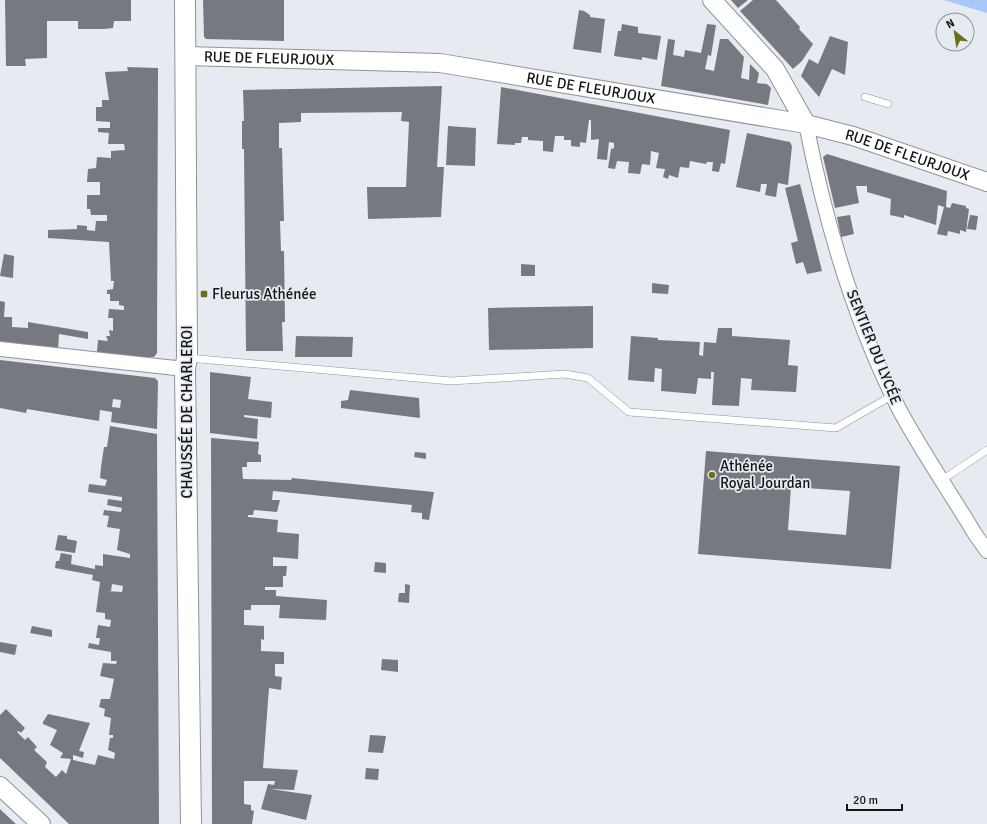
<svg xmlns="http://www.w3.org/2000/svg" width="987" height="824" viewBox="0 0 987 824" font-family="Signika,sans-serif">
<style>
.green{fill:#aac7fa}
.building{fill:#767a80;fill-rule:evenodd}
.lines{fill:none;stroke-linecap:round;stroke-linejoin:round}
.service-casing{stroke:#8f939a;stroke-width:8}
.minor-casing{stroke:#8f939a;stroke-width:16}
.tertiary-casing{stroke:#8f939a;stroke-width:20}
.secondary-casing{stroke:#8f939a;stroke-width:22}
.service{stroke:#fff;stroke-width:7}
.minor{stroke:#fff;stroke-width:14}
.tertiary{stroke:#fff;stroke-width:18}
.secondary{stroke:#fff;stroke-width:20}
.poi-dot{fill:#6d7116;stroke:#e6eaf1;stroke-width:1.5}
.labels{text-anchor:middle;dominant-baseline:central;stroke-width:3.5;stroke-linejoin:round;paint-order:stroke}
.street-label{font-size:15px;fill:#141517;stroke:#e6eaf1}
.poi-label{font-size:15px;fill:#141517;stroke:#e6eaf1;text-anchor:start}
</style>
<rect width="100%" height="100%" fill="#e6eaf1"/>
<path class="green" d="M 944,0 L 987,0 L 987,13 Z"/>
<path class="building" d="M 5,0 L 131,0 L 131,21 L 114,21 L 113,28 L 104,29 L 78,29 L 78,21 L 47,21 L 47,58 L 25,59 L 26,66 L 6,66 Z
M 203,0 L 284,0 L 284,41 L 206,39 L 204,37 Z
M 731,0 L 748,0 L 738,8 Z
M 753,0 L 776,0 L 800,27 L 799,29 L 813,44 L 802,61 L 793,69 L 740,11 Z
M 579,10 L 584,11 L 590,15 L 590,17 L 605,19 L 601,53 L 573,49 Z
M 622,24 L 638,27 L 638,33 L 661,36 L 657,60 L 642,57 L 642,60 L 614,56 L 618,31 L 621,31 Z
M 707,24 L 716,25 L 711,56 L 708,55 L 705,69 L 714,71 L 720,39 L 728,39 L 744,57 L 741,78 L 749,80 L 750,64 L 759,73 L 757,83 L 767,84 L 771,88 L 768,105 L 661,86 L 668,39 L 675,40 L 673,55 L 684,57 L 685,50 L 701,53 Z
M 830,36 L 848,42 L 845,75 L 832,69 L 819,97 L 801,76 L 809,59 L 818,64 Z
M 127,67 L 158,68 L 157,353 L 154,357 L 131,358 L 97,352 L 98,340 L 108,341 L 106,336 L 110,336 L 109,330 L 113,331 L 113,318 L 108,318 L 109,309 L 124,310 L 124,306 L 119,305 L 119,301 L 110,301 L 110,294 L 107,294 L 107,290 L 113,289 L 114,281 L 111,281 L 109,242 L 48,238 L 48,230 L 77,229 L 77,225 L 87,226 L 87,230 L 95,231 L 96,221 L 107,221 L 107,215 L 91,215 L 90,209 L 87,209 L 87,195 L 100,195 L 100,182 L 87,182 L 88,169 L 96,168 L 97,157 L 111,158 L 111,151 L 125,150 L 124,144 L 108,144 L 109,133 L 98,132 L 98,128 L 110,128 L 110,122 L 96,121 L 96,107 L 102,107 L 102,100 L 109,100 L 105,72 L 128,71 Z
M 442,86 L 437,167 L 444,167 L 441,217 L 368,219 L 367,187 L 406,187 L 409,122 L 401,121 L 402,112 L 301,113 L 301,122 L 279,123 L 279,148 L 282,148 L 284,221 L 280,221 L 281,251 L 284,251 L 285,322 L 282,322 L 283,351 L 246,351 L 244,149 L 242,149 L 242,121 L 244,121 L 243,90 Z
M 501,87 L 730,130 L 725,164 L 721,163 L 719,172 L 712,171 L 713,162 L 707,162 L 706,164 L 690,161 L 689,168 L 680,167 L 678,178 L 669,175 L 668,179 L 663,177 L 665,169 L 656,168 L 659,153 L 651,151 L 650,165 L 642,164 L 640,174 L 628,173 L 629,162 L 617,161 L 615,169 L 608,168 L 611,149 L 614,148 L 614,143 L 609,142 L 607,160 L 597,159 L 599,139 L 591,140 L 591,120 L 589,120 L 586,143 L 580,142 L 580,147 L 571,146 L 571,140 L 564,140 L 564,136 L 555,136 L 553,152 L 543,151 L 543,141 L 528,140 L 528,137 L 522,137 L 521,143 L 515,143 L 515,145 L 497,144 Z
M 448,126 L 476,128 L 475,166 L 446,165 Z
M 747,133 L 790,142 L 792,146 L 788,185 L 778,183 L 776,197 L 765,195 L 767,184 L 761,184 L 760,192 L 736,187 Z
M 827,154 L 947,191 L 946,207 L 950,208 L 952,203 L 966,206 L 966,208 L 969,209 L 966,232 L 960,230 L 960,234 L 948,231 L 947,236 L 937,234 L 944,207 L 938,205 L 936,225 L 904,215 L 904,218 L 890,215 L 891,199 L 867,192 L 867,186 L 856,186 L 859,203 L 835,208 L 823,157 Z
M 800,184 L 822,271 L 807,274 L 803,262 L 796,264 L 791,243 L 798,241 L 785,188 Z
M 850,215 L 854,234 L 841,237 L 837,217 Z
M 970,215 L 978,216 L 976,230 L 967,229 Z
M 4,254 L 14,256 L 13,278 L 0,276 Z
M 521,264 L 535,265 L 535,276 L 521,276 Z
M 652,283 L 669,285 L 668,294 L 652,293 Z
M 0,301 L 5,302 L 4,317 L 12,317 L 12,327 L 28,328 L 28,322 L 88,332 L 88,339 L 59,334 L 58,350 L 0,341 Z
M 593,306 L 593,348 L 489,350 L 488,308 Z
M 718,328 L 732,328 L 732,336 L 790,340 L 788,365 L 798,366 L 796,392 L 751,390 L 752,379 L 741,378 L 739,406 L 712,405 L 714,372 L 711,372 L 711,379 L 698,378 L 696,394 L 661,391 L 662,369 L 655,368 L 654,382 L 628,380 L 631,336 L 658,338 L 658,340 L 700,342 L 699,355 L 703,356 L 704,342 L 716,343 Z
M 296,336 L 353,337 L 352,357 L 295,357 Z
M 0,360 L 155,378 L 158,381 L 157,429 L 111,422 L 112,412 L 100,410 L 99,421 L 27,409 L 26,413 L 0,408 ZM 113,399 L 121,400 L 120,408 L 112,407 Z
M 210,372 L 251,377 L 248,399 L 272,402 L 271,418 L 244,415 L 244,417 L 258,419 L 257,439 L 210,433 Z
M 350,390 L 419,398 L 420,418 L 341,408 L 341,401 L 348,400 Z
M 110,426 L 157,434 L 159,824 L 69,824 L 0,758 L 0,715 L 6,709 L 25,728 L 21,733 L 19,731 L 17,732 L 25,740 L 28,737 L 37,747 L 34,750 L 47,762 L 45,767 L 56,777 L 62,770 L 66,774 L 71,759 L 60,758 L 63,753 L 50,745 L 57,730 L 43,724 L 43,722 L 48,714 L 90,723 L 79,751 L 84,752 L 83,758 L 73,755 L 73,760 L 95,765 L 98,755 L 114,759 L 115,753 L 108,750 L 110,738 L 113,738 L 113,735 L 109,735 L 111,718 L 104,716 L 105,709 L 99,707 L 101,699 L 110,699 L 114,679 L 100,676 L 103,663 L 116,664 L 117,661 L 111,661 L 111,652 L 88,648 L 89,643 L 99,645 L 100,638 L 96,638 L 98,625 L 110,627 L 111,620 L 105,619 L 105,613 L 96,612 L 100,582 L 92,580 L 93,575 L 55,568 L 56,561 L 59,561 L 61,553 L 72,555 L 71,564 L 95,569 L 95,565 L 103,566 L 103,554 L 130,558 L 130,554 L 117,550 L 120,529 L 107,527 L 109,516 L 103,515 L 104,510 L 121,512 L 122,508 L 107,505 L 108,499 L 122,501 L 122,497 L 88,492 L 89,484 L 105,486 L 107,480 L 100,478 L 101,467 L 104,447 L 107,447 ZM 112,584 L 123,586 L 122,592 L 106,591 L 111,591 Z
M 211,438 L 259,442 L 258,454 L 261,455 L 261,462 L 247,462 L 247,467 L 242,467 L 243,479 L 291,480 L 292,478 L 434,492 L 429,520 L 422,519 L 422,513 L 411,512 L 412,505 L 273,491 L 272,500 L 280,500 L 277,512 L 254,510 L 253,515 L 248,515 L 248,517 L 278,520 L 277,532 L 299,534 L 298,559 L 273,557 L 273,566 L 287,566 L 286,576 L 283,576 L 283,587 L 265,587 L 265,590 L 276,590 L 276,596 L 327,600 L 326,620 L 279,618 L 280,605 L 251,605 L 251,610 L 244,610 L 244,625 L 264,626 L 264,640 L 261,639 L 261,651 L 284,652 L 284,664 L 275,664 L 275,676 L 282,677 L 281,690 L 269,688 L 263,768 L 298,770 L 294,790 L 270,789 L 312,795 L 306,820 L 261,809 L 268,784 L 274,785 L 275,781 L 244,781 L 244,804 L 251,805 L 251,810 L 254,811 L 252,824 L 212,824 Z
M 706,451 L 900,466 L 891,569 L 698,554 ZM 791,487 L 850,491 L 846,535 L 788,530 Z
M 415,452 L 426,453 L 426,459 L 414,457 Z
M 58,535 L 67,536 L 67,539 L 77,541 L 75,553 L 55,550 Z
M 375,562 L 386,563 L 386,573 L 374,572 Z
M 405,584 L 410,585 L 409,603 L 398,602 L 399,593 L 405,593 Z
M 32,626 L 52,630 L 52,637 L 30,633 Z
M 0,642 L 17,645 L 15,655 L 0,652 Z
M 382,659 L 398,660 L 398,672 L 381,670 Z
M 370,735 L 386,736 L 383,753 L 368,752 Z
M 366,768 L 379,769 L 378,780 L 365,779 Z
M 0,809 L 3,812 L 16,824 L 0,824 Z"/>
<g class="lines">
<defs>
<path id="service" d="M 865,97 L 888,104
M 188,358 L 451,381 L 565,374 L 588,378 L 629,412 L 836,428 L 893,395
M 942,480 L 987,450"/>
<path id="minor" d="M 806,124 C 825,220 854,321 899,409 C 922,452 950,492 975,534 L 987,551
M 0,349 L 185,369"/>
<g id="tertiary">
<path d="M 712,0 L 775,69 L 806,124"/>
<path id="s1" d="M 186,56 L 440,63 L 806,124 L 853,136 L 987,182"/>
<path d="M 0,786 L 41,824"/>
</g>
<path id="secondary" d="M 185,0 L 187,358 L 185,369 L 191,824"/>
</defs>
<use href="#service" class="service-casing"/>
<use href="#minor" class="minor-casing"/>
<use href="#tertiary" class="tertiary-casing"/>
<use href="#secondary" class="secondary-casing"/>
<use href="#service" class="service"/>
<use href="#minor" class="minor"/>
<use href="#tertiary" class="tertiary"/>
<use href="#secondary" class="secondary"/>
</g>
<g class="poi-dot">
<rect x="200" y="290" width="8" height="8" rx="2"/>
<circle cx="712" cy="475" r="4"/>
</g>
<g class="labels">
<g class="street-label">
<text stroke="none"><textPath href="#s1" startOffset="83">RUE DE FLEURJOUX</textPath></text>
<text stroke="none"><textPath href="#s1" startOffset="407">RUE DE FLEURJOUX</textPath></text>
<text stroke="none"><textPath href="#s1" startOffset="731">RUE DE FLEURJOUX</textPath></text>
<text transform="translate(874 347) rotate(68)">SENTIER DU LYCÉE</text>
<text transform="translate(187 412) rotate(-90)">CHAUSSÉE DE CHARLEROI</text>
</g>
<g class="poi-label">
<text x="212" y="294">Fleurus Athénée</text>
<text x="720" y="466">Athénée<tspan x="720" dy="17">Royal Jourdan</tspan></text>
</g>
</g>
<g transform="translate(955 32) rotate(330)"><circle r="19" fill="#e6eaf1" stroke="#92959a"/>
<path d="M0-3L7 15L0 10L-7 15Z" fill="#6d7116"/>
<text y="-6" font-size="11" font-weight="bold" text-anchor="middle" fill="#141517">N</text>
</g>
<path d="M847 804v6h55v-6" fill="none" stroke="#141517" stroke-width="2"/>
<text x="853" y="804" font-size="12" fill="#141517" stroke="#e6eaf1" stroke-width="3" paint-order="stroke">20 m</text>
</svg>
